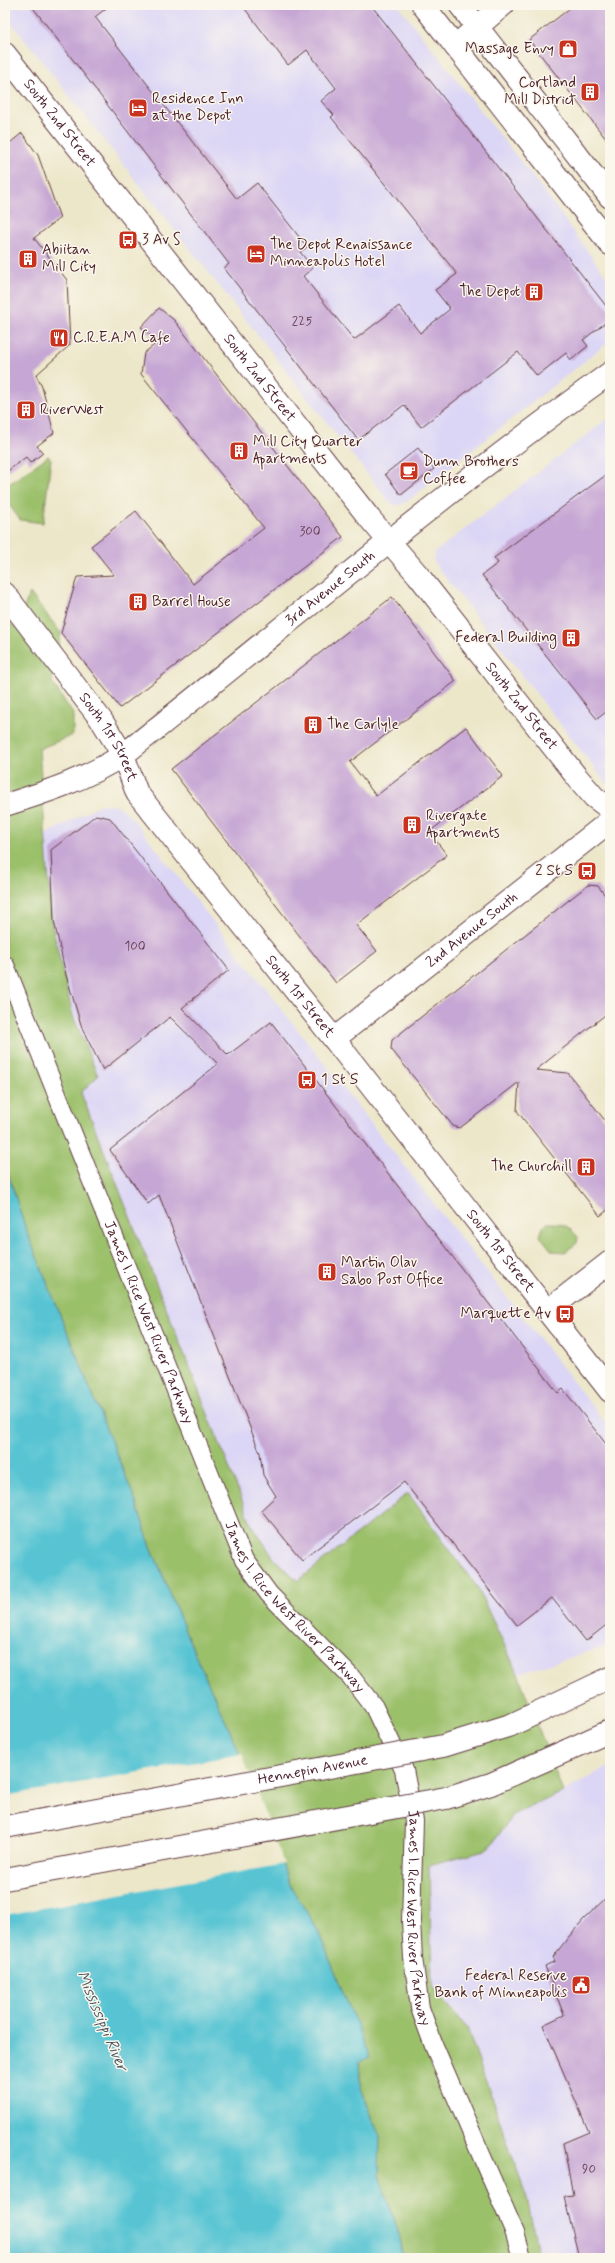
<svg xmlns="http://www.w3.org/2000/svg" width="615" height="2263" viewBox="0 0 615 2263" font-family="Mynerve,sans-serif">
<style>
.built{fill:#dcd6f6}
.green{fill:#9bc06a;stroke:#72704a}
.water{fill:#59c4d3;stroke:#52727f}
.pier{fill:#ede7ca}
.building{fill:#c6a6d4}
.lines{fill:none;stroke-linecap:round;stroke-linejoin:round}
.street-casing{stroke:#623d43;stroke-width:20}
.secondary-casing{stroke:#623d43;stroke-width:24}
.primary-casing{stroke:#623d43;stroke-width:24}
.street{stroke:#fff;stroke-width:18}
.secondary{stroke:#fff;stroke-width:22}
.primary{stroke:#fff;stroke-width:22}
.secondary-bridge-casing{stroke:#623d43;stroke-width:24;stroke-linecap:butt}
.secondary-bridge{stroke:#fff;stroke-width:22}
.labels{text-anchor:middle;dominant-baseline:central;stroke-width:3;stroke-linejoin:round;paint-order:stroke}
.number-label{font-size:13px;fill:#694155}
.poi-label{font-size:15px;fill:#4a1f2b;stroke:#fbf7ec;text-anchor:start}
.street-label{font-size:15px;fill:#4a1f2b;stroke:#fbf7ec}
.water-label{font-size:16px;font-style:italic;fill:#4f5966;stroke:#fbf7ec}
</style>
<rect width="100%" height="100%" fill="#fbf7ec"/>
<filter id="ink" filterUnits="userSpaceOnUse"><feTurbulence type="fractalNoise" baseFrequency=".025" numOctaves="2"/><feDisplacementMap in="SourceGraphic" scale="8" xChannelSelector="R" yChannelSelector="G"/><feConvolveMatrix kernelMatrix="1 2 1 2 8 2 1 2 1" color-interpolation-filters="sRGB"/></filter>
<filter id="wash" filterUnits="userSpaceOnUse"><feTurbulence type="fractalNoise" baseFrequency=".012" numOctaves="4" result="noise"/><feDisplacementMap in="SourceGraphic" scale="16" xChannelSelector="R" yChannelSelector="G"/><feGaussianBlur stdDeviation="0.9" result="paint"/><feColorMatrix in="noise" values="0 0 0 0 0 0 0 0 0 0 0 0 0 0 0 0 0 1.4 0 .05"/><feComposite in="paint" operator="in"/></filter>
<g filter="url(#wash)">
<rect width="100%" height="100%" fill="#ede7ca"/>
<path class="built" d="M 398,5 L 549,198 L 610,282 L 610,341 L 405,503 L 395,506 L 388,500 L 6,16 L 5,6 Z
M 610,417 L 610,785 L 607,784 L 435,564 L 433,559 L 435,552 Z
M 101,804 L 119,806 L 133,819 L 610,1429 L 610,1645 L 518,1674 L 477,1587 L 408,1493 L 298,1581 L 274,1559 L 262,1542 L 251,1523 L 81,1093 L 98,1076 L 73,1016 L 52,925 L 45,835 Z
M 610,1765 L 610,2258 L 539,2258 L 527,2198 L 467,2028 L 432,1986 L 429,1865 L 488,1849 L 514,1814 L 563,1792 Z"/>
<path class="green" d="M 48,456 L 51,459 L 43,523 L 20,520 L 5,499 L 5,487 Z
M 30,593 L 61,633 L 52,682 L 73,714 L 73,735 L 39,749 L 52,925 L 73,1016 L 98,1076 L 81,1093 L 251,1523 L 274,1559 L 298,1581 L 408,1493 L 477,1587 L 518,1674 L 563,1792 L 514,1814 L 488,1849 L 429,1865 L 432,1986 L 467,2028 L 527,2198 L 539,2258 L 402,2258 L 402,2243 L 379,2175 L 380,2135 L 366,2105 L 360,2079 L 359,2062 L 369,2057 L 317,1929 L 291,1887 L 235,1742 L 191,1645 L 148,1539 L 135,1500 L 26,1230 L 5,1164 L 5,615 L 15,628 Z
M 547,1223 C 564,1223 566,1224 578,1237 L 577,1243 L 565,1252 L 552,1251 L 540,1236 L 543,1227 Z"/>
<path class="water" d="M 5,1164 L 26,1230 L 135,1500 L 148,1539 L 191,1645 L 235,1742 L 291,1887 L 317,1929 L 370,2057 L 359,2062 L 360,2079 L 366,2105 L 380,2135 L 379,2175 L 402,2243 L 402,2258 L 5,2258 Z"/>
<path class="pier" d="M 242,1754 L 284,1864 L 5,1915 L 5,1796 Z"/>
<g id="blocks">
<path class="building" d="M 31,5 L 110,5 L 95,17 L 237,199 L 257,183 L 307,247 L 300,252 L 313,268 L 303,276 L 354,340 L 399,306 L 420,333 L 450,309 L 435,290 L 457,274 L 331,117 L 334,115 L 321,101 L 336,88 L 307,50 L 288,65 L 242,5 L 371,5 L 610,311 L 610,319 L 583,340 L 588,346 L 571,360 L 566,353 L 537,376 L 518,352 L 421,427 L 404,405 L 358,440 L 224,268 L 229,264 Z
M 574,5 L 610,5 L 610,144 L 529,40 Z
M 22,133 L 38,155 L 60,218 L 34,238 L 67,280 L 70,345 L 36,375 L 42,387 L 54,433 L 37,446 L 43,453 L 30,463 L 26,457 L 5,473 L 5,147 Z
M 159,308 L 174,320 L 343,537 L 120,708 L 61,633 L 77,577 L 114,575 L 91,546 L 136,511 L 193,584 L 264,528 L 141,374 L 144,353 L 158,342 L 141,327 Z
M 418,448 L 434,469 L 401,495 L 385,474 Z
M 610,472 L 610,709 L 597,719 L 482,575 L 498,563 L 494,558 Z
M 392,597 L 456,681 L 350,762 L 376,796 L 466,727 L 503,776 L 429,832 L 447,855 L 356,925 L 377,951 L 336,983 L 171,769 Z
M 96,815 L 110,818 L 229,970 L 182,1008 L 228,1055 L 271,1022 L 558,1393 L 563,1389 L 610,1449 L 610,1622 L 586,1641 L 552,1598 L 517,1625 L 404,1482 L 302,1560 L 261,1510 L 276,1496 L 263,1475 L 260,1453 L 159,1195 L 148,1204 L 110,1150 L 218,1064 L 170,1017 L 103,1070 L 82,1028 L 66,975 L 54,921 L 51,850 Z
M 588,885 L 598,886 L 610,902 L 610,1011 L 536,1070 L 568,1073 L 610,1127 L 610,1208 L 600,1216 L 517,1111 L 519,1082 L 460,1128 L 453,1126 L 391,1049 L 392,1040 Z
M 610,1894 L 610,2258 L 579,2258 L 564,2196 L 573,2195 L 563,2143 L 589,2132 L 543,2025 L 564,2015 L 545,1966 L 555,1961 L 553,1957 L 567,1939 L 583,1920 Z"/>
</g>
</g>
<g filter="url(#ink)">
<use href="#blocks" fill-opacity="0" stroke="#623d43" stroke-width="1"/>
<g class="lines">
<defs>
<g id="street">
<path id="s1" d="M 5,965 L 244,1560 L 269,1594 L 351,1677 L 374,1707 L 404,1770 L 414,1821 L 411,1921 L 413,1958 L 420,2008 L 434,2046 L 515,2233 L 522,2258"/>
</g>
<g id="secondary">
<path d="M 455,46 L 503,5"/>
<path id="s2" d="M 5,54 L 370,519 L 418,575 L 576,776 L 594,797 L 610,809"/>
<path id="s3" d="M 5,594 L 102,721 L 123,755 L 137,793 L 334,1039 L 610,1391"/>
<path id="s4" d="M 334,1039 L 610,821"/>
<path d="M 547,1311 L 610,1262"/>
<path d="M 549,1707 L 610,1678"/>
<path d="M 568,1750 L 610,1731"/>
</g>
<g id="primary">
<path d="M 423,5 L 610,244"/>
<path d="M 460,5 L 610,197"/>
<path id="s5" d="M 5,805 C 47,792 86,779 123,755 C 285,627 442,493 610,373"/>
</g>
</defs>
<use href="#street" class="street-casing"/>
<use href="#secondary" class="secondary-casing"/>
<use href="#primary" class="primary-casing"/>
<use href="#street" class="street"/>
<use href="#secondary" class="secondary"/>
<use href="#primary" class="primary"/>
<defs>
<g id="secondary-bridge">
<path id="s6" d="M 5,1827 L 443,1746 L 511,1725 L 549,1707"/>
<path d="M 5,1879 L 446,1798 L 491,1784 L 568,1750"/>
</g>
</defs>
<use href="#secondary-bridge" class="secondary-bridge-casing"/>
<use href="#secondary-bridge" class="secondary-bridge"/>
</g>
</g>
<defs>
<symbol id="shop-square" viewBox="-11 -11 22 22"><rect x="-9" y="-9" width="18" height="18" rx="4" fill="#c8321e" stroke="#fbf7ec"/><path d="M-5-2.5h2.3a2.7 3.5 0 0 1 5.4 0H5L5.5 6h-11ZM-1.5-2.5h3a1.5 2.3 0 0 0-3 0Z" fill="#fff"/></symbol>
<symbol id="building-square" viewBox="-11 -11 22 22"><rect x="-9" y="-9" width="18" height="18" rx="4" fill="#c8321e" stroke="#fbf7ec"/><path d="M-4-6H4V6H1V3H-1V6H-4ZM-2.5-4.3h1.7v1.8h-1.7ZM.8-4.3h1.7v1.8H.8ZM-2.5-1h1.7V.8h-1.7ZM.8-1h1.7V.8H.8Z" fill="#fff"/></symbol>
<symbol id="hotel-square" viewBox="-11 -11 22 22"><rect x="-9" y="-9" width="18" height="18" rx="4" fill="#c8321e" stroke="#fbf7ec"/><path d="M-6-4.5h1.5V1H6V5H4.5V3h-9V5H-6ZM-4 0a1.8 1.8 0 1 1 3.6 0ZM.5 0V-2.5h3Q6-2.5 6 0Z" fill="#fff"/></symbol>
<symbol id="bus-square" viewBox="-11 -11 22 22"><rect x="-9" y="-9" width="18" height="18" rx="4" fill="#c8321e" stroke="#fbf7ec"/><path d="M-5-6H5V4H4V6H2V4H-2V6H-4V4H-5ZM-3.5-4V0h7V-4ZM-3.5 1.2v1.5H-2V1.2ZM2 1.2v1.5H3.5V1.2Z" fill="#fff"/></symbol>
<symbol id="restaurant-square" viewBox="-11 -11 22 22"><rect x="-9" y="-9" width="18" height="18" rx="4" fill="#c8321e" stroke="#fbf7ec"/><path d="M-5-6h1v4h1v-4h1v4h1v-4h1v5L-1.5 .5V6h-2V.5L-5-1ZM5-6V6H3V1.5H1.5Q1.5-4 5-6Z" fill="#fff"/></symbol>
<symbol id="cafe-square" viewBox="-11 -11 22 22"><rect x="-9" y="-9" width="18" height="18" rx="4" fill="#c8321e" stroke="#fbf7ec"/><path d="M-5.5-4.5H6V0H3Q3 3.5 0 3.5H-2.5Q-5.5 3.5-5.5 0ZM3-3.2v2h1.7v-2ZM-6 4.5H4V6H-6Z" fill="#fff"/></symbol>
<symbol id="civic-square" viewBox="-11 -11 22 22"><rect x="-9" y="-9" width="18" height="18" rx="4" fill="#c8321e" stroke="#fbf7ec"/><path d="M-.6-6.5H3V-4.5H.6V-3L4-1V1h2V6H-6V1h2V-1L-.6-3ZM-1.2 2.5V6h2.4V2.5Z" fill="#fff"/></symbol>
</defs>
<g fill-rule="evenodd">
<use href="#shop-square" x="557" y="38" width="22" height="22"/>
<use href="#building-square" x="579" y="81" width="22" height="22"/>
<use href="#hotel-square" x="127" y="97" width="22" height="22"/>
<use href="#bus-square" x="117" y="229" width="22" height="22"/>
<use href="#hotel-square" x="245" y="243" width="22" height="22"/>
<use href="#building-square" x="17" y="248" width="22" height="22"/>
<use href="#building-square" x="523" y="281" width="22" height="22"/>
<use href="#restaurant-square" x="48" y="327" width="22" height="22"/>
<use href="#building-square" x="15" y="399" width="22" height="22"/>
<use href="#building-square" x="228" y="440" width="22" height="22"/>
<use href="#cafe-square" x="398" y="460" width="22" height="22"/>
<use href="#building-square" x="127" y="591" width="22" height="22"/>
<use href="#building-square" x="560" y="627" width="22" height="22"/>
<use href="#building-square" x="302" y="714" width="22" height="22"/>
<use href="#building-square" x="401" y="814" width="22" height="22"/>
<use href="#bus-square" x="576" y="860" width="22" height="22"/>
<use href="#bus-square" x="296" y="1069" width="22" height="22"/>
<use href="#building-square" x="575" y="1156" width="22" height="22"/>
<use href="#building-square" x="316" y="1261" width="22" height="22"/>
<use href="#bus-square" x="554" y="1303" width="22" height="22"/>
<use href="#civic-square" x="570" y="1974" width="22" height="22"/>
</g>
<g class="labels">
<g class="number-label">
<text x="302" y="321">225</text>
<text x="310" y="531">300</text>
<text x="135" y="946">100</text>
<text x="589" y="2169">90</text>
</g>
<g class="poi-label">
<text x="554" y="49" text-anchor="end">Massage Envy</text>
<text x="576" y="83" text-anchor="end">Cortland<tspan x="576" dy="17">Mill District</tspan></text>
<text x="152" y="99">Residence Inn<tspan x="152" dy="17">at the Depot</tspan></text>
<text x="142" y="240">3 Av S</text>
<text x="270" y="245">The Depot Renaissance<tspan x="270" dy="17">Minneapolis Hotel</tspan></text>
<text x="42" y="250">Abiitan<tspan x="42" dy="17">Mill City</tspan></text>
<text x="520" y="292" text-anchor="end">The Depot</text>
<text x="73" y="338">C.R.E.A.M Cafe</text>
<text x="40" y="410">RiverWest</text>
<text x="253" y="442">Mill City Quarter<tspan x="253" dy="17">Apartments</tspan></text>
<text x="423" y="462">Dunn Brothers<tspan x="423" dy="17">Coffee</tspan></text>
<text x="152" y="602">Barrel House</text>
<text x="557" y="638" text-anchor="end">Federal Building</text>
<text x="327" y="725">The Carlyle</text>
<text x="426" y="816">Rivergate<tspan x="426" dy="17">Apartments</tspan></text>
<text x="573" y="871" text-anchor="end">2 St S</text>
<text x="321" y="1080">1 St S</text>
<text x="572" y="1167" text-anchor="end">The Churchill</text>
<text x="341" y="1263">Martin Olav<tspan x="341" dy="17">Sabo Post Office</tspan></text>
<text x="551" y="1314" text-anchor="end">Marquette Av</text>
<text x="567" y="1976" text-anchor="end">Federal Reserve<tspan x="567" dy="17">Bank of Minneapolis</tspan></text>
</g>
<g class="street-label">
<text stroke="none"><textPath href="#s2" startOffset="88">South 2nd Street</textPath></text>
<text stroke="none"><textPath href="#s2" startOffset="412">South 2nd Street</textPath></text>
<text stroke="none"><textPath href="#s5" startOffset="395">3rd Avenue South</textPath></text>
<text stroke="none"><textPath href="#s2" startOffset="832">South 2nd Street</textPath></text>
<text stroke="none"><textPath href="#s3" startOffset="177">South 1st Street</textPath></text>
<text stroke="none"><textPath href="#s4" startOffset="176">2nd Avenue South</textPath></text>
<text stroke="none"><textPath href="#s3" startOffset="501">South 1st Street</textPath></text>
<text stroke="none"><textPath href="#s3" startOffset="825">South 1st Street</textPath></text>
<text stroke="none"><textPath href="#s1" startOffset="385">James I. Rice West River Parkway</textPath></text>
<text stroke="none"><textPath href="#s1" startOffset="709">James I. Rice West River Parkway</textPath></text>
<text stroke="none"><textPath href="#s6" startOffset="313">Hennepin Avenue</textPath></text>
<text stroke="none"><textPath href="#s1" startOffset="1057">James I. Rice West River Parkway</textPath></text>
</g>
<g class="water-label">
<text transform="translate(102 2021) rotate(67)">Mississippi River</text>
</g>
</g>
<rect width="615" height="2263" fill="none" stroke="#fbf7ec" stroke-width="20"/>
</svg>
